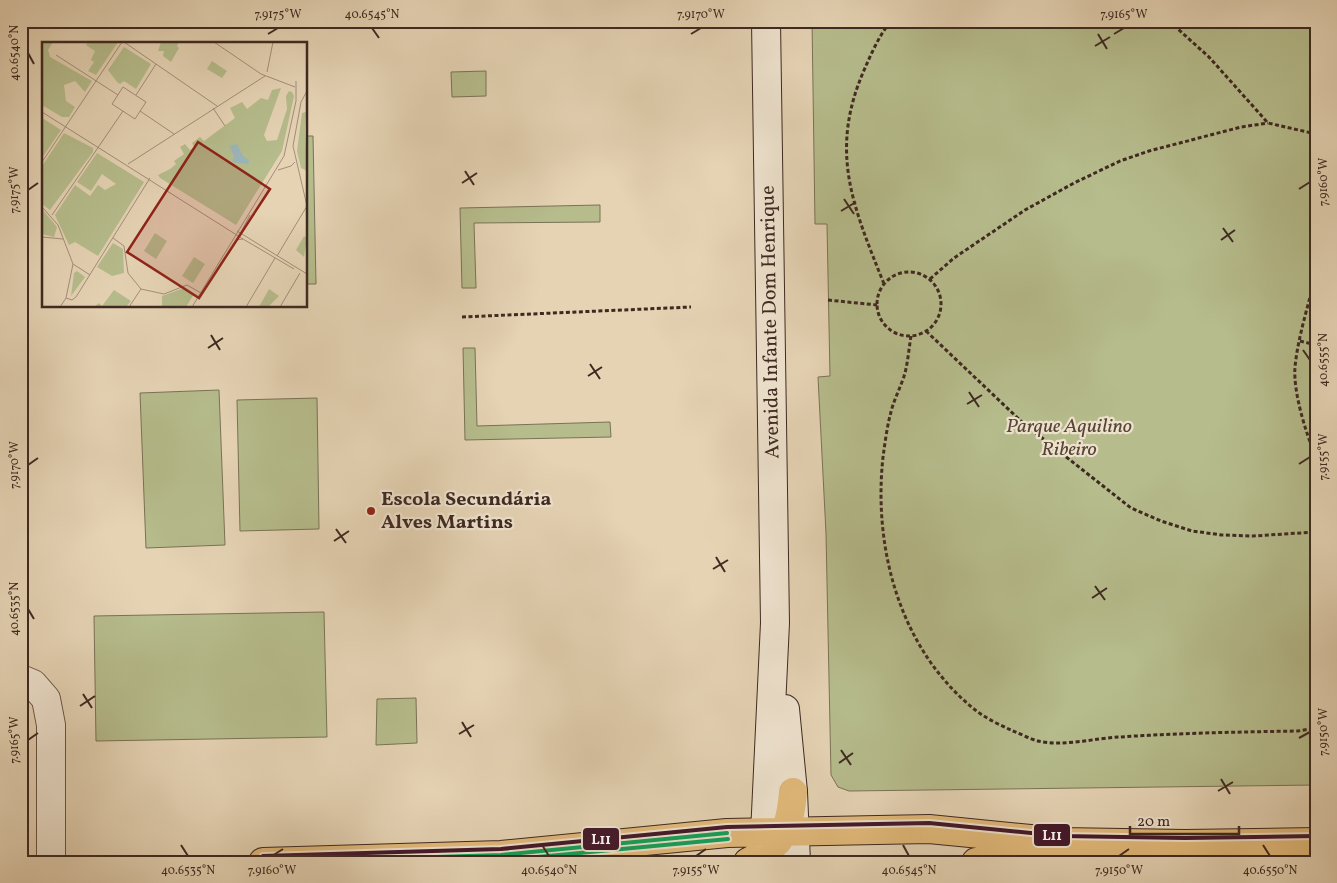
<svg xmlns="http://www.w3.org/2000/svg" width="1337" height="883" viewBox="0 0 1337 883" font-family="Vollkorn,serif">
<style>
.green{fill:#b6bc8c;stroke:#7a7256}
.lines{fill:none;stroke-linecap:round;stroke-linejoin:round}
.street-casing{stroke:#685446;stroke-width:30}
.secondary-casing{stroke:#3e2921;stroke-width:30}
.primary-casing{stroke:#3e2921;stroke-width:30}
.path{stroke:#3e2921;stroke-width:3;stroke-dasharray:4 2.5;stroke-linecap:butt}
.street{stroke:#eee2ce;stroke-width:28}
.secondary{stroke:#eee2ce;stroke-width:28}
.primary{stroke:#e2ba7a;stroke-width:28}
.bus-1-casing{stroke:#eee2ce;stroke-width:8}
.bus-2-casing{stroke:#eee2ce;stroke-width:8}
.bus-3-casing{stroke:#eee2ce;stroke-width:8}
.bus-1{stroke:#14a058;stroke-width:4}
.bus-2{stroke:#14a058;stroke-width:4}
.bus-3{stroke:#42182a;stroke-width:4}
.ticks{fill:none;stroke:#3e2921;stroke-width:2}
.poi-dot{fill:#8f2418;stroke:#eee2ce;stroke-width:2}
.labels{text-anchor:middle;dominant-baseline:central;stroke-width:4.5;stroke-linejoin:round;paint-order:stroke}
.street-label{font-size:20px;fill:#3e2921;stroke:#eee2ce}
.park-label{font-size:20px;font-style:italic;fill:#564636;stroke:#eee2ce}
.poi-label{font-size:20px;font-weight:bold;fill:#3e2921;stroke:#eee2ce;text-anchor:start}
.inset-road{fill:none;stroke:#a28f79;stroke-width:1}
.view{fill:#8f2418;fill-opacity:0.15;stroke:#8f2418;stroke-width:2.5}
.inset-edge{fill:none;stroke:#3e2921;stroke-width:2.5}
.line-badge{stroke:#eee2ce;stroke-width:2}
.badge-label{font-size:14px;text-anchor:middle;font-weight:bold;fill:#fff}
.neatline{fill:none;stroke:#3e2921;stroke-width:2}
.ticks-label{font-size:12px;text-anchor:middle;fill:#3e2921}
</style>
<rect width="100%" height="100%" fill="#e5d3b4"/>
<filter id="stains"><feTurbulence type="fractalNoise" baseFrequency=".004" numOctaves="4"/><feColorMatrix values="0 0 0 0 .2 0 0 0 0 .09 0 0 0 0 .02 0 0 0 .5 -.17"/></filter>
<radialGradient id="worn" r=".72"><stop offset=".6" stop-color="#630" stop-opacity="0"/><stop offset="1" stop-color="#630" stop-opacity=".3"/></radialGradient>
<path class="green" d="M 812,21 L 1316,21 L 1316,785 L 849,791 L 838,787 L 831,775 L 826,533 L 818,377 L 830,376 L 827,224 L 815,224 Z
M 486,71 L 486,96 L 452,97 L 451,72 Z
M 306,136 L 313,136 L 316,284 L 306,284 Z
M 600,205 L 600,222 L 474,223 L 476,288 L 462,288 L 460,208 Z
M 463,348 L 475,348 L 477,426 L 610,422 L 611,437 L 465,440 Z
M 219,390 L 225,545 L 146,548 L 140,393 Z
M 317,398 L 319,529 L 240,531 L 237,400 Z
M 324,612 L 327,737 L 96,741 L 94,616 Z
M 416,698 L 417,743 L 376,745 L 377,699 Z"/>
<g class="lines">
<defs>
<path id="street" d="M 21,679 L 33,684 L 46,699 L 51,725 L 51,862"/>
<path id="secondary" d="M 785,709 L 793,792 L 796,862
M 764,855 L 775,623 L 766,21"/>
<path id="primary" d="M 263,862 L 501,855 L 727,833 L 929,829 L 1061,842 L 1185,844 L 1316,842
M 748,862 C 783,845 790,830 793,792
M 976,862 L 998,858 L 1042,846"/>
</defs>
<use href="#street" class="street-casing"/>
<use href="#secondary" class="secondary-casing"/>
<use href="#primary" class="primary-casing"/>
<path class="path" d="M 1169,21 L 1209,57 L 1268,123 L 1316,134
M877 304a32 32 0 1 1 64 0a32 32 0 1 1-64 0Z
M 1316,273 C 1309,304 1298,336 1295,367 C 1293,392 1306,434 1316,457
M 930,279 L 954,258 L 1025,210 L 1074,183 L 1120,161 L 1149,151 L 1241,127 L 1268,123
M 884,284 C 853,206 828,151 865,68 C 872,52 880,34 891,21
M 828,300 L 877,305
M 462,317 L 691,307
M 926,331 L 1023,423 L 1131,508 L 1161,521 L 1192,531 L 1222,535 L 1253,536 L 1316,532
M 911,336 C 909,348 908,361 905,373 C 901,387 894,399 891,412 C 887,426 885,443 883,457 C 873,549 900,649 974,709 C 985,718 1000,725 1013,731 C 1021,734 1030,739 1038,741 C 1062,747 1095,738 1120,737 C 1179,733 1238,732 1298,731 L 1316,728
M 1300,341 L 1316,345"/>
<use href="#street" class="street"/>
<use href="#secondary" class="secondary"/>
<use href="#primary" class="primary"/>
<defs>
<path id="bus-1" d="M 272,862 L 501,855 L 727,833"/>
<path id="bus-2" d="M 484,862 L 728,839"/>
<path id="bus-3" d="M 263,856 L 501,849 L 727,827 L 929,823 L 1061,836 L 1185,838 L 1316,836"/>
</defs>
<use href="#bus-1" class="bus-1-casing"/>
<use href="#bus-2" class="bus-2-casing"/>
<use href="#bus-3" class="bus-3-casing"/>
<use href="#bus-1" class="bus-1"/>
<use href="#bus-2" class="bus-2"/>
<use href="#bus-3" class="bus-3"/>
</g>
<path class="ticks" d="M 372,28 L 379,38M 268,34 L 278,28M 691,34 L 701,28M 1098,34 L 1107,49M 1114,34 L 1124,28M 1095,46 L 1110,37M 28,53 L 34,64M 465,171 L 474,185M 462,183 L 477,173M 1299,189 L 1310,182M 28,190 L 38,183M 844,199 L 854,214M 841,211 L 856,202M 1223,228 L 1233,242M 1221,240 L 1235,230M 211,335 L 220,350M 208,348 L 223,338M 1303,350 L 1310,360M 590,364 L 600,379M 588,376 L 602,367M 969,392 L 979,407M 967,404 L 982,395M 1299,464 L 1310,457M 28,465 L 38,458M 336,529 L 346,543M 334,541 L 349,531M 716,557 L 725,572M 713,569 L 728,560M 1095,586 L 1105,600M 1092,598 L 1107,588M 28,609 L 34,619M 83,694 L 92,708M 80,706 L 95,696M 462,722 L 471,737M 459,734 L 474,725M 1299,738 L 1310,732M 28,740 L 38,733M 841,750 L 851,765M 839,763 L 853,753M 1221,779 L 1230,794M 1218,791 L 1233,782M 181,845 L 188,856M 542,845 L 549,856M 903,845 L 909,856M 1263,845 L 1270,856M 272,856 L 283,849M 696,856 L 706,849M 1119,856 L 1129,849"/>
<circle class="poi-dot" cx="371" cy="511" r="5"/>
<g class="labels">
<g class="street-label">
<text transform="translate(771 322) rotate(-91)">Avenida Infante Dom Henrique</text>
</g>
<g class="park-label">
<text x="1069" y="427">Parque Aquilino<tspan x="1069" dy="23">Ribeiro</tspan></text>
</g>
<g class="poi-label">
<text x="381" y="500">Escola Secundária<tspan x="381" dy="23">Alves Martins</tspan></text>
</g>
</g>
<g transform="translate(42 42)">
<rect width="265" height="265" fill="#e5d3b4"/>
<path d="M 0,0 L 11,0 L 6,8 L 8,15 L 50,39 L 43,50 L 33,39 L 22,43 L 24,59 L 33,65 L 27,75 L 20,75 L 0,63 ZM 46,0 L 76,0 L 54,33 L 46,29 L 52,20 L 49,18 L 53,9 L 44,3 ZM 119,0 L 137,0 L 135,4 L 137,6 L 129,20 L 121,14 L 122,9 L 116,9 ZM 82,5 L 109,22 L 94,47 L 82,39 L 78,42 L 75,40 L 66,28 ZM 170,19 L 185,29 L 180,36 L 165,27 ZM 239,46 L 222,93 L 225,99 L 235,98 L 245,67 L 244,54 L 247,49 L 250,50 L 252,54 L 240,109 L 194,183 L 118,136 L 116,133 L 128,127 L 134,122 L 132,119 L 142,112 L 138,105 L 143,102 L 148,108 L 152,105 L 150,101 L 158,95 L 162,99 L 193,76 L 188,66 L 200,60 L 205,67 L 219,56 L 226,58 L 230,48 ZM 264,70 L 263,88 L 265,129 L 259,126 L 255,109 L 260,71 ZM 0,76 L 19,88 L 0,116 ZM 22,91 L 51,106 L 51,110 L 8,168 L 0,162 L 0,124 ZM 55,111 L 102,140 L 56,214 L 33,200 L 27,203 L 13,173 L 33,143 L 48,154 L 56,143 L 63,148 L 74,142 L 60,132 L 49,149 L 35,140 ZM 0,167 L 15,185 L 12,195 L 0,192 ZM 113,191 L 125,199 L 114,217 L 102,209 ZM 262,194 L 265,196 L 262,215 L 254,208 ZM 71,201 L 81,207 L 82,231 L 70,234 L 55,225 ZM 152,215 L 163,222 L 151,241 L 140,234 ZM 35,229 L 43,235 L 29,254 L 32,231 ZM 142,246 L 152,252 L 144,265 L 120,265 L 120,254 ZM 227,247 L 237,254 L 226,265 L 217,265 ZM 72,248 L 89,259 L 84,265 L 52,265 L 57,261 L 60,264 Z" fill="#b6bc8c"/>
<path d="M 195,102 L 201,114 L 207,118 L 206,122 L 190,120 L 192,114 L 187,104 Z" fill="#9bb5b9"/>
<path class="inset-road" d="M 82,0 L 175,64M 172,0 L 219,32 L 253,45M 14,13 L 76,53M 225,30 L 231,0M 81,45 L 104,60 L 93,77 L 70,62 ZM 94,53 L 114,22M 171,66 L 183,84M 98,69 L 132,92M 0,70 L 201,197M 0,120 L 80,0M 86,122 L 223,34M 236,128 L 249,124 L 253,120M 265,164 L 251,104 L 259,60 L 265,49M 0,165 L 16,183 L 31,222M 10,173 L 81,69M 195,189 L 265,232M 197,194 L 208,173M 0,195 L 21,197M 71,196 L 82,204 L 86,231 L 99,247 L 122,252 L 145,243 L 159,251M 194,198 L 201,197 L 252,227M 235,214 L 265,164M 31,222 L 48,233M 24,256 L 30,258 L 34,255 L 108,136M 18,265 L 24,256 L 31,222M 87,265 L 99,247M 150,265 L 242,114 L 254,59 L 254,39M 204,265 L 233,216M 238,265 L 258,231"/>
<path class="view" d="M 156,100 L 228,147 L 157,256 L 85,210 Z"/>
<rect width="265" height="265" class="inset-edge"/>
</g>
<g class="line-badge">
<rect x="1033" y="823" width="38" height="24" rx="5" fill="#42182a"/>
<rect x="582" y="827" width="38" height="24" rx="5" fill="#42182a"/>
</g>
<g class="badge-label">
<text x="1052" y="840">L11</text>
<text x="601" y="844">L11</text>
</g>
<rect width="1337" height="883" fill="none" stroke="#e5d3b4" stroke-width="55"/>
<path d="M1130 826v8h109v-8" fill="none" stroke="#3e2921" stroke-width="2.5"/>
<text x="1137" y="826" font-size="15" fill="#3e2921" stroke="#eee2ce" stroke-width="4" paint-order="stroke">20 m</text>
<rect x="28" y="28" width="1282" height="828" class="neatline"/>
<g class="ticks-label">
<text x="278" y="18">7.9175°W</text>
<text x="372" y="18">40.6545°N</text>
<text x="701" y="18">7.9170°W</text>
<text x="1124" y="18">7.9165°W</text>
<text transform="translate(14 53) rotate(-90)" y="4">40.6540°N</text>
<text transform="translate(1323 182) rotate(-90)" y="4">7.9160°W</text>
<text transform="translate(14 190) rotate(-90)" y="4">7.9175°W</text>
<text transform="translate(1323 360) rotate(-90)" y="4">40.6555°N</text>
<text transform="translate(1323 457) rotate(-90)" y="4">7.9155°W</text>
<text transform="translate(14 465) rotate(-90)" y="4">7.9170°W</text>
<text transform="translate(14 609) rotate(-90)" y="4">40.6535°N</text>
<text transform="translate(1323 732) rotate(-90)" y="4">7.9150°W</text>
<text transform="translate(14 740) rotate(-90)" y="4">7.9165°W</text>
<text x="188" y="874">40.6535°N</text>
<text x="272" y="874">7.9160°W</text>
<text x="549" y="874">40.6540°N</text>
<text x="696" y="874">7.9155°W</text>
<text x="909" y="874">40.6545°N</text>
<text x="1119" y="874">7.9150°W</text>
<text x="1270" y="874">40.6550°N</text>
</g>
<rect width="100%" height="100%" filter="url(#stains)"/>
<rect width="100%" height="100%" fill="url(#worn)"/>
</svg>
